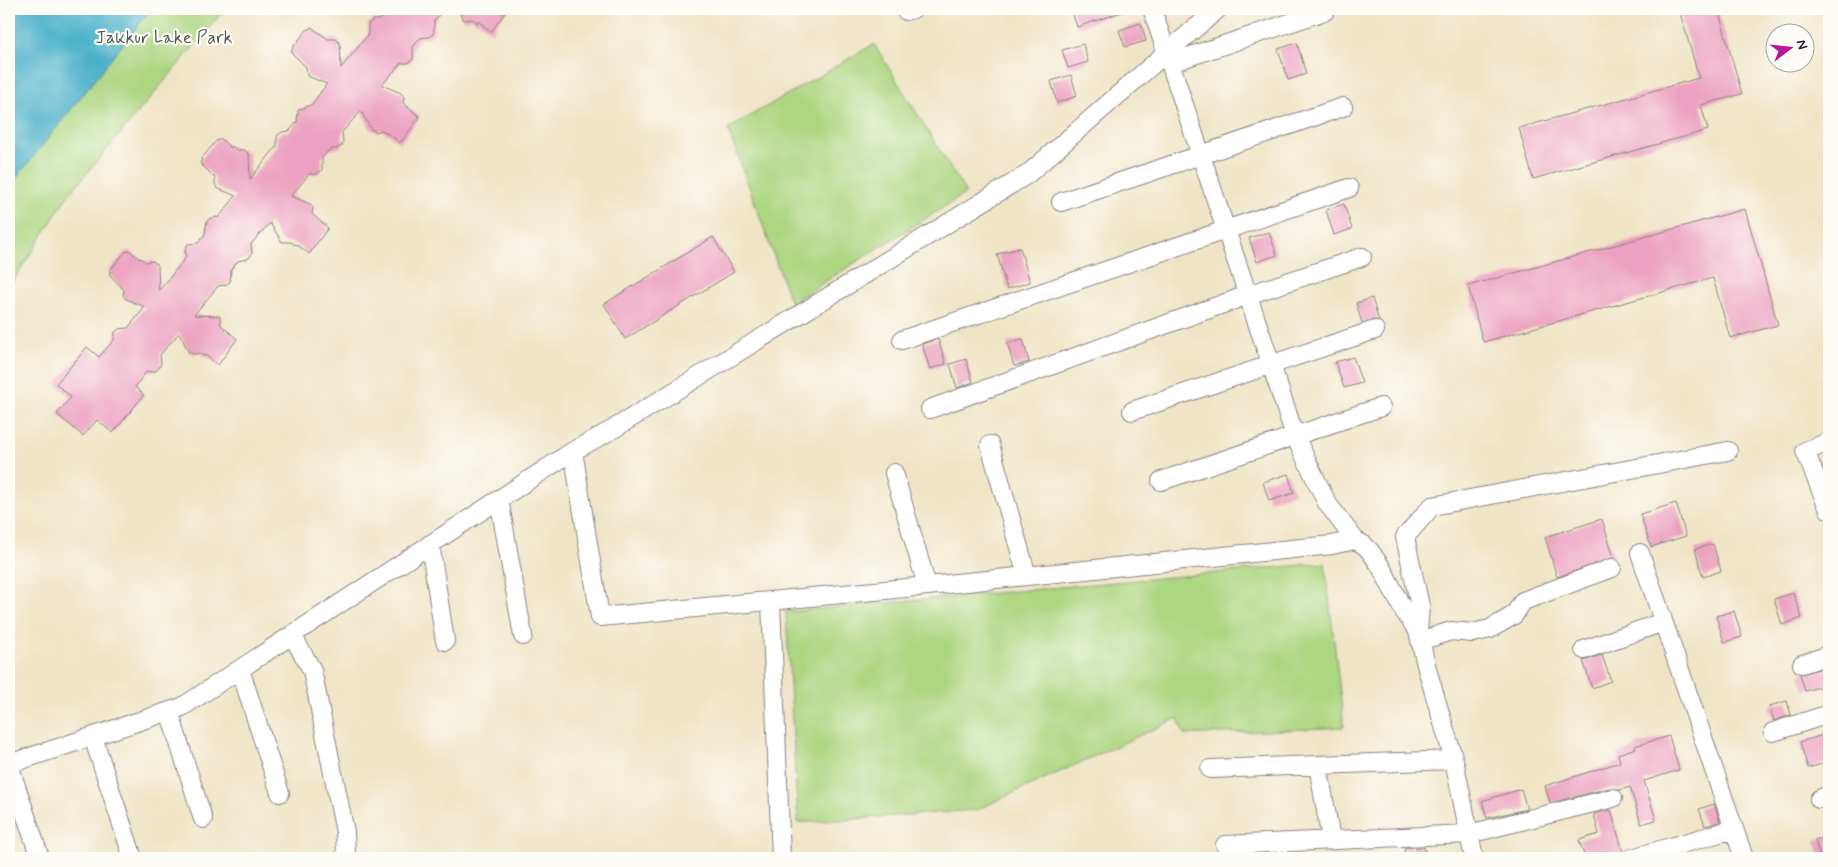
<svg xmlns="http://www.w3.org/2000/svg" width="1838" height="867" viewBox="0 0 1838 867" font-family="Mynerve,sans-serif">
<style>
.green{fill:#add681;stroke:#687c5e}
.water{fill:#49b0c9;stroke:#366982}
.building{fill:#eca1c0}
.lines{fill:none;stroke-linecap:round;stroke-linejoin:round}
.minor-casing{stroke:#888380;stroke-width:20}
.minor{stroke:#fff;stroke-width:18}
.labels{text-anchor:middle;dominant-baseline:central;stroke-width:4.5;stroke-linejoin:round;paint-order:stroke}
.park-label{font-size:18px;fill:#4c5850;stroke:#fdfcf7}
</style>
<rect width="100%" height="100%" fill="#fdfcf7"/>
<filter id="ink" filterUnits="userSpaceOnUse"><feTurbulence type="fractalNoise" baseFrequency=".02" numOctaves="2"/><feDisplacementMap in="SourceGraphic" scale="10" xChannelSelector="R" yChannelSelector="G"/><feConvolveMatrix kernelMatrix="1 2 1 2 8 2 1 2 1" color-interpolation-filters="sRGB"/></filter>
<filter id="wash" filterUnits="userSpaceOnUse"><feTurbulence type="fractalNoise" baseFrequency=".0096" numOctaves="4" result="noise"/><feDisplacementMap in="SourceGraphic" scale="20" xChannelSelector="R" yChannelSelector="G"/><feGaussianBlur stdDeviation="1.12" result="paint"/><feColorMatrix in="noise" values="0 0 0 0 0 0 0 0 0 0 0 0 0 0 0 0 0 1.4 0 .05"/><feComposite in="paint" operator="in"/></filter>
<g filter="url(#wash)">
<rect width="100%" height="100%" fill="#efe4c6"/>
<path class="green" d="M 151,9 L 225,9 L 66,198 L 9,288 L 9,187 Z
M 874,44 L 966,193 L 791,303 L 728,129 Z
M 1325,563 L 1344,727 L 1184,735 L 1178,718 L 976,810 L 798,823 L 786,612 Z"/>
<path class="water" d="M 9,9 L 151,9 L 9,187 Z"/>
<g id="blocks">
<path class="building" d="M 390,9 L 444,9 L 434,21 L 434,30 L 433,34 L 429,37 L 420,38 L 413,47 L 413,59 L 408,63 L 401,63 L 382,85 L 401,93 L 404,97 L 403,103 L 420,117 L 400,143 L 387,133 L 386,134 L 382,130 L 376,132 L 371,129 L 361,111 L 342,132 L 343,142 L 342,146 L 338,148 L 329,150 L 322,158 L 322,170 L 317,174 L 309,174 L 291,196 L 310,204 L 313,208 L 312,214 L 328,228 L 309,254 L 296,244 L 295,245 L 291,242 L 282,242 L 270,223 L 251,244 L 252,253 L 250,257 L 247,259 L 238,261 L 231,269 L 230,282 L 225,285 L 218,286 L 194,315 L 220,316 L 221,325 L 237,339 L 218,365 L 205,355 L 204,357 L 200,353 L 194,354 L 189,352 L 179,333 L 160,355 L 161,364 L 159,368 L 156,371 L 146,372 L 135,387 L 144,395 L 113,433 L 97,420 L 83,436 L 57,414 L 71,397 L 56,384 L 87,347 L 99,357 L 114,340 L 115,332 L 119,329 L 128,328 L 145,307 L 126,299 L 123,295 L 124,290 L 109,274 L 111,272 L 109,271 L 126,251 L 127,252 L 129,250 L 140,259 L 141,258 L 146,262 L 153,261 L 158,265 L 159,291 L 186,257 L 185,250 L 188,244 L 198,243 L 205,234 L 207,221 L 210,218 L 219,217 L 236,196 L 217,188 L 215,184 L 215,178 L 200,163 L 202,160 L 201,159 L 217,140 L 218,141 L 220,138 L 231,148 L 232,146 L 237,150 L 244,150 L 249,154 L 250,179 L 277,146 L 277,136 L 282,132 L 289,131 L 297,122 L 298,110 L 311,105 L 327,84 L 307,76 L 306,67 L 291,52 L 293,49 L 292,48 L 308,29 L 309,30 L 311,27 L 328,39 L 336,39 L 340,43 L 341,68 L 368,35 L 368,24 L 373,20 L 380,20 Z
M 457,9 L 508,9 L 491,32 L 478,21 L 477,23 L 473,19 L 464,20 Z
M 1071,9 L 1124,9 L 1125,11 L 1077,27 Z
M 1679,9 L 1718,9 L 1742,94 L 1701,105 L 1708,130 L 1533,179 L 1519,128 L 1699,78 Z
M 1141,23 L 1146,41 L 1125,47 L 1119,30 Z
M 1297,43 L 1306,74 L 1288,80 L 1278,49 Z
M 1083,44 L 1088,62 L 1068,68 L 1062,50 Z
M 1071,75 L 1077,96 L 1057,103 L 1051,81 Z
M 1344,204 L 1352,229 L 1334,235 L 1326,210 Z
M 1745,209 L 1778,325 L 1730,338 L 1713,278 L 1483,342 L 1468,286 Z
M 1269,232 L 1277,255 L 1257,262 L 1249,238 Z
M 713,237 L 734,272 L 625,339 L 604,304 Z
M 1020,248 L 1030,282 L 1007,289 L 997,254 Z
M 1372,298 L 1379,321 L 1372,320 L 1362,323 L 1356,303 Z
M 938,339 L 946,364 L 930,369 L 922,344 Z
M 1023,339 L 1029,362 L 1014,366 L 1007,343 Z
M 1353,357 L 1362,383 L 1344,388 L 1335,362 Z
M 966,359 L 973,382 L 957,388 L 950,364 Z
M 1288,474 L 1294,493 L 1269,501 L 1263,482 Z
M 1676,503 L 1686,536 L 1651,547 L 1640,514 Z
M 1602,519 L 1614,558 L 1557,577 L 1545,537 Z
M 1713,544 L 1721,571 L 1703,577 L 1695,549 Z
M 1793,593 L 1802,618 L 1782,625 L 1774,599 Z
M 1734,611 L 1742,637 L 1724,642 L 1716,616 Z
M 1602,655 L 1611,681 L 1592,688 L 1583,661 Z
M 1829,666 L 1829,684 L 1805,691 L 1800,674 Z
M 1787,701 L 1791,715 L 1774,721 L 1769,706 Z
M 1829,733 L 1829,762 L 1808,768 L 1800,742 Z
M 1669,736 L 1679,770 L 1644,781 L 1656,820 L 1641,824 L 1630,787 L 1620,790 L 1610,788 L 1550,803 L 1545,786 L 1620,762 L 1618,754 L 1636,748 L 1635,746 Z
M 1521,789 L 1527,809 L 1487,818 L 1482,801 Z
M 1714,804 L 1720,822 L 1705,826 L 1699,809 Z
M 1611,810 L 1623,852 L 1622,857 L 1585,858 L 1579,840 L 1599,834 L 1594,814 Z
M 1829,836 L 1829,858 L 1820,858 L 1815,840 Z
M 1424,847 L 1426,858 L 1406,858 L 1404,848 Z"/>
</g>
</g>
<g filter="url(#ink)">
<use href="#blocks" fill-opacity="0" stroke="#888380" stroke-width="1"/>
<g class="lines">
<defs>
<path id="minor" d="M 1152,9 L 1295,436 L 1327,503 L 1355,540 L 1364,545 L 1370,551 L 1381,567 L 1404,611 L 1418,631 L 1427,669 L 1454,760 L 1474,858
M 906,11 L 913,9
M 1170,63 L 1325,11
M 1061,202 L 1343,107
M 902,340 L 1349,188
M 930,409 L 1248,295 L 1362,257
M 1132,411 L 1375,330
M 1829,442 L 1805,451 L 1829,510
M 990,445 L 1027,576
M 573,451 L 600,617 L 927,586 L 1332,545 L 1355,540
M 894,473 L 927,586
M 1161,481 L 1381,407
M 499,499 L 523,636
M 430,544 L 445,641
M 1640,553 L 1744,858
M 771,601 L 781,858
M 1418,631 L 1420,606 L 1405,537 L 1432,506 L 1728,451
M 292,635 L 312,670 L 345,832 L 346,858
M 1420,641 L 1451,631 L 1473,633 L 1490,629 L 1514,615 L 1523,601 L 1612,568
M 1584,650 L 1663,622
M 1802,664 L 1829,655
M 240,669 L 280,793
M 169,711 L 203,819
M 1773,732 L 1829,714
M 93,737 L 133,858
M 9,764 L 182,707 L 573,451 L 610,431 L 1028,174 L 1167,52 L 1218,9
M 9,765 L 40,858
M 1318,765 L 1331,840
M 1210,769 L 1454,760
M 1819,799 L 1829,795
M 1225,845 L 1469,834 L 1613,798
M 1632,858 L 1734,829"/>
</defs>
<use href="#minor" class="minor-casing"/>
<use href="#minor" class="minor"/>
</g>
</g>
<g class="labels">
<g class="park-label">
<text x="164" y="38">Jakkur Lake Park</text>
</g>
</g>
<rect width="1838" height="867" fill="none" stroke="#fdfcf7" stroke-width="30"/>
<g transform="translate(1790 48) rotate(74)"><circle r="24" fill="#fdfcf7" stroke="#a5a5ac"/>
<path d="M0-4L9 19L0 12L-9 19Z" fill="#b5179e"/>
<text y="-8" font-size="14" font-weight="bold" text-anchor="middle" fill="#22223b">N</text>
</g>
</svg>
